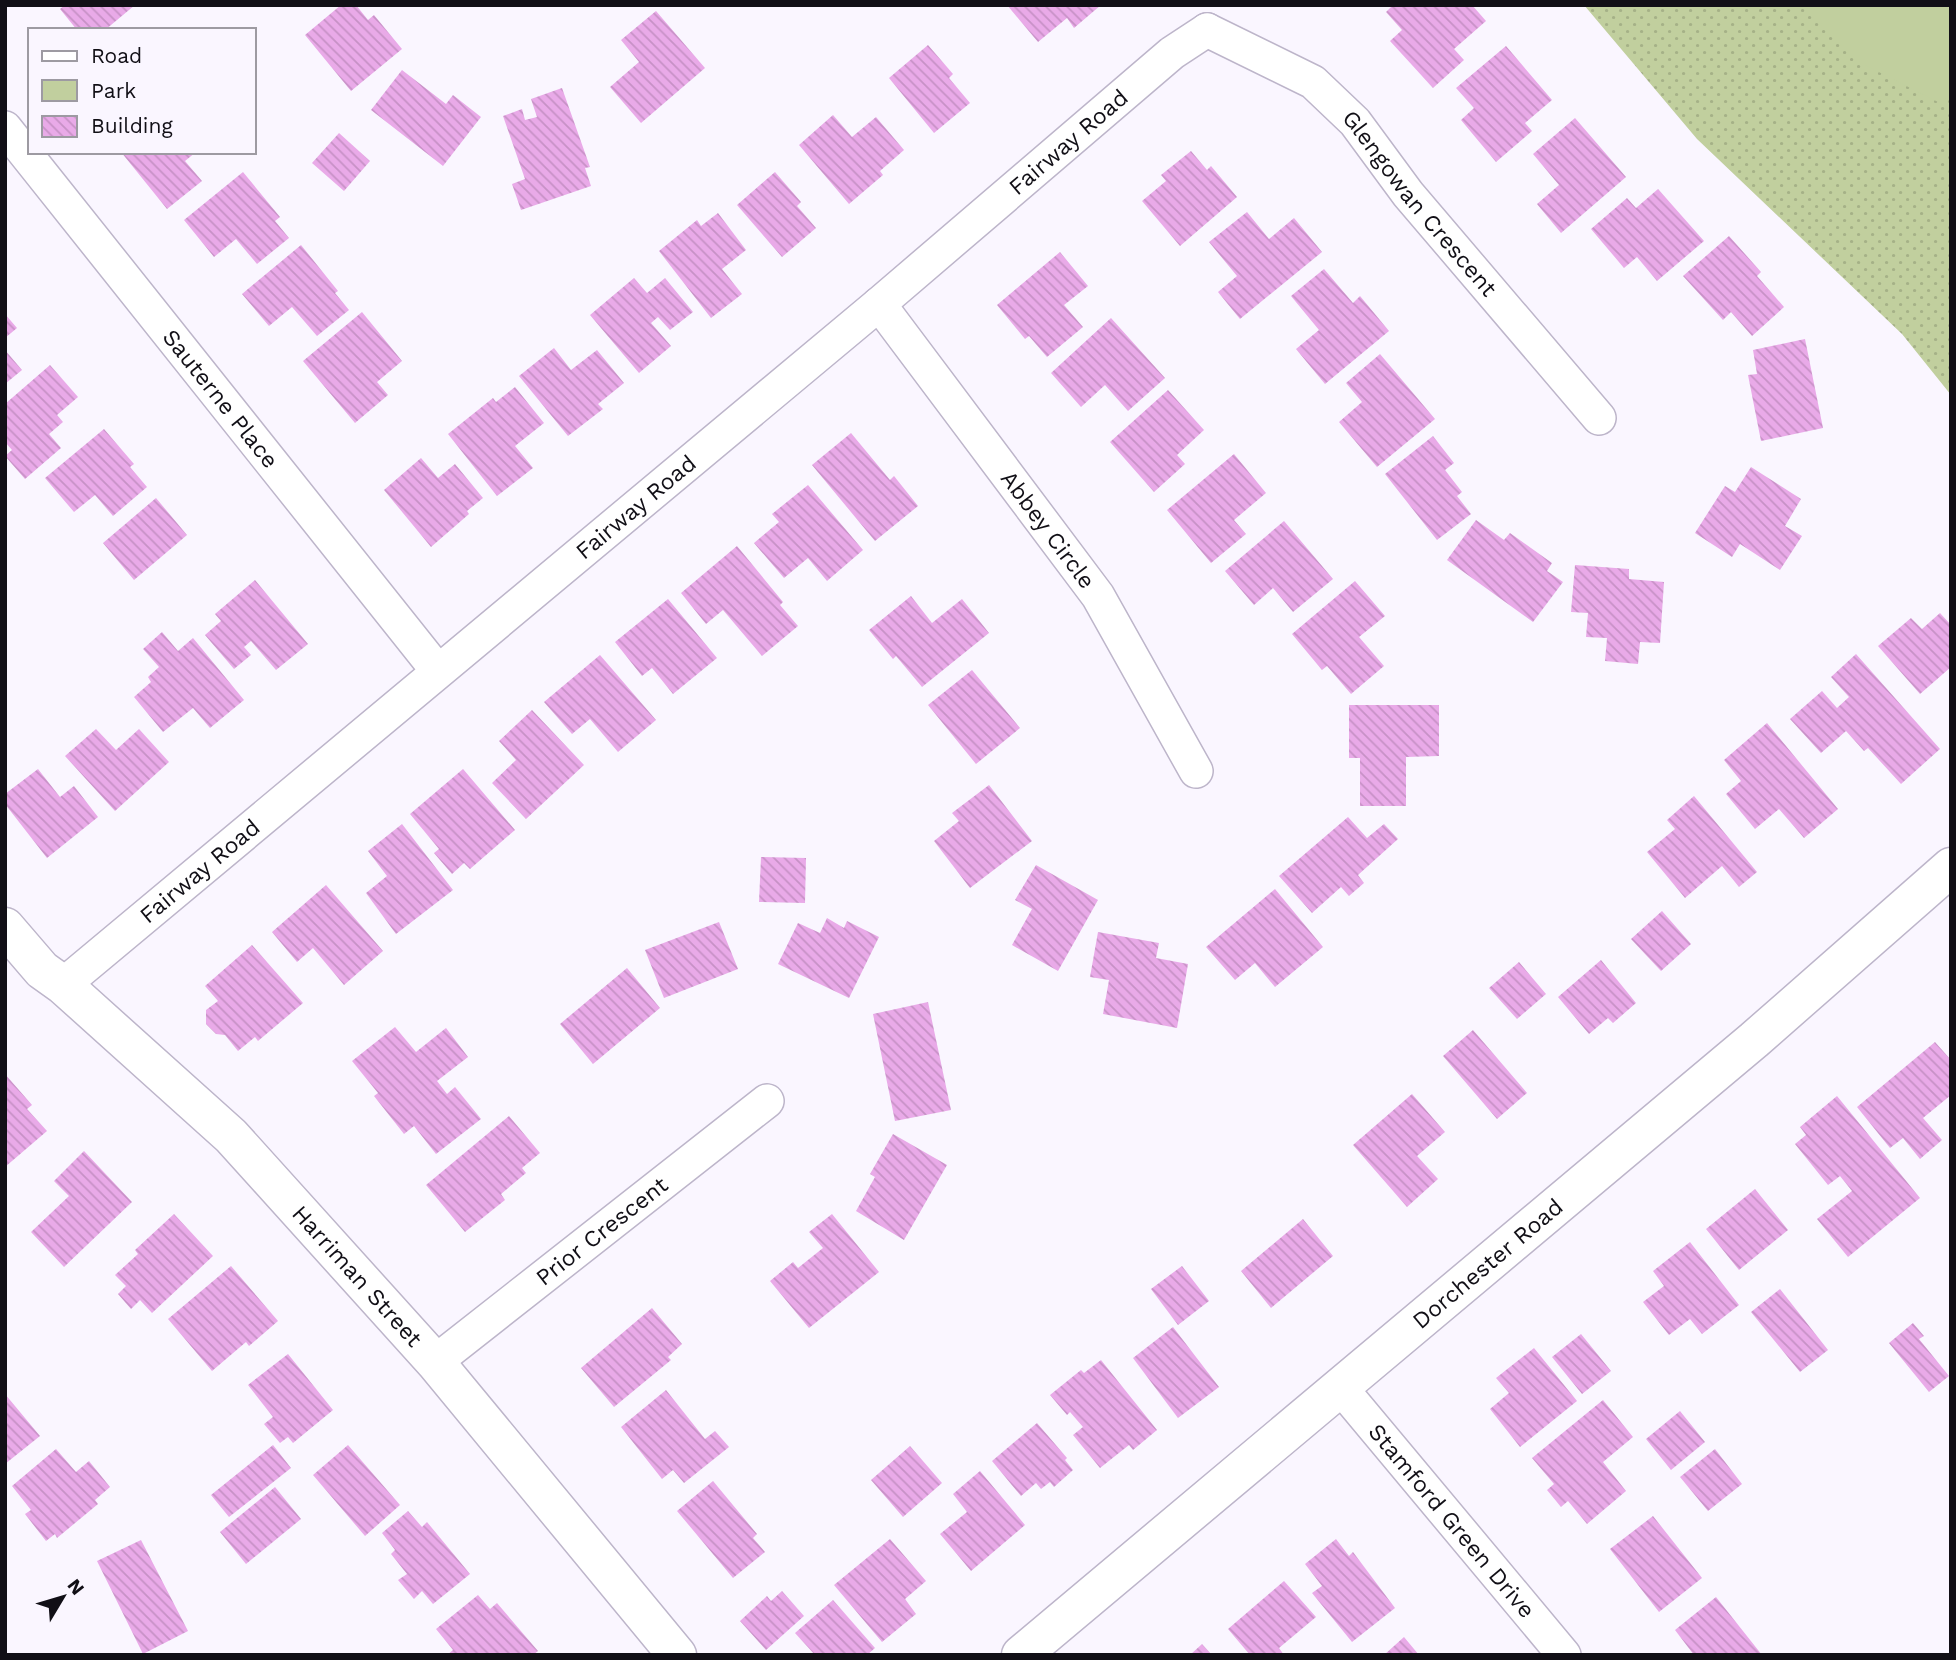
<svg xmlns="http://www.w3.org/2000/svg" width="1956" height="1660" viewBox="0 0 1956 1660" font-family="'Work Sans',sans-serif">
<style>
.green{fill:url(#green-dots)}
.pitch{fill:#c1cf9e}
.building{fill:url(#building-back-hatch)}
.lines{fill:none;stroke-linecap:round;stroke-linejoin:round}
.minor-casing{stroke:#bdb5ca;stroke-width:36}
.tertiary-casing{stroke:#bdb5ca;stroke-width:41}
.secondary-casing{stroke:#bdb5ca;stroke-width:41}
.minor{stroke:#fff;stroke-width:33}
.tertiary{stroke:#fff;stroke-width:38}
.secondary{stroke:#fff;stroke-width:38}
.labels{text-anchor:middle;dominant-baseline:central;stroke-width:5;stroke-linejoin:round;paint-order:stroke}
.street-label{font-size:23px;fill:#110f16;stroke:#faf6ff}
</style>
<defs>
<pattern id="green-dots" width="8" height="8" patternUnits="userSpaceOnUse" patternTransform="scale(1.75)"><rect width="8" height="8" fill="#c1cf9e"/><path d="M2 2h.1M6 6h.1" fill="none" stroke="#a5b187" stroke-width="1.8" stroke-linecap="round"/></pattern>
<pattern id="building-back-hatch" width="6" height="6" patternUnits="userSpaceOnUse" patternTransform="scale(1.75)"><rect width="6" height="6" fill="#e9aae8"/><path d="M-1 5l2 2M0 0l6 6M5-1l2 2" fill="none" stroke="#c791c6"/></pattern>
</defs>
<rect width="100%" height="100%" fill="#faf6ff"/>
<path class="green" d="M 1584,5 L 1951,5 L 1951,395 L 1902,334 L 1697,139 Z"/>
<path class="pitch" d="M 1804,5 L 1951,5 L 1951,94 L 1940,103 L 1861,63 Z"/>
<path class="building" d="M 65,5 L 135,5 L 105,30 L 77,30 L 60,9 Z
M 341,5 L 356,5 L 368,20 L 374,15 L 402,49 L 351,91 L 305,35 Z
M 1007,5 L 1101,5 L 1074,28 L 1067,18 L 1038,42 Z
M 1393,5 L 1472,5 L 1486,21 L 1454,49 L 1464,60 L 1433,88 L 1390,41 L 1402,30 L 1386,12 Z
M 656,11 L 705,68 L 641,123 L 610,87 L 639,62 L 621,40 Z
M 928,45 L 953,74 L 949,78 L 970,103 L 934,133 L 889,78 Z
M 1506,46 L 1552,100 L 1525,123 L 1532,131 L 1496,162 L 1461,120 L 1474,108 L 1456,88 Z
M 402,70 L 446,104 L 453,95 L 481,117 L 443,166 L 371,110 Z
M 562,88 L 590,167 L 585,168 L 591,186 L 521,210 L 512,184 L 525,179 L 503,116 L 522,109 L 525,120 L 537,117 L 531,99 Z
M 833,115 L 852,137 L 876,117 L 904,150 L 880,171 L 883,175 L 849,204 L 799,145 Z
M 1575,118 L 1626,177 L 1561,233 L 1537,204 L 1559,185 L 1533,154 Z
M 339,133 L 370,161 L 344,191 L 312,163 Z
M 1191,151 L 1207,170 L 1211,166 L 1237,197 L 1180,246 L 1142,201 L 1166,181 L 1161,175 Z
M 121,152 L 196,152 L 185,161 L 202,181 L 167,209 Z
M 243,172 L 280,217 L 275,221 L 289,238 L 257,264 L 236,239 L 214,257 L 184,220 Z
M 775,172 L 801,202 L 797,206 L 816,228 L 782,257 L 737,205 Z
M 1658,189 L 1704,241 L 1657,281 L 1637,257 L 1624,268 L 1591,229 L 1627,198 L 1636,208 Z
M 1247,212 L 1269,239 L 1294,218 L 1322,252 L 1240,319 L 1218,292 L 1237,276 L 1209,242 Z
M 718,213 L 746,250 L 722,269 L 742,294 L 711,318 L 659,251 L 697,220 L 701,226 Z
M 1729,236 L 1761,272 L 1757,276 L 1784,307 L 1752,336 L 1731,312 L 1723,320 L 1683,276 Z
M 301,245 L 338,291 L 335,293 L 349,310 L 317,336 L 292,307 L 269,326 L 242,294 Z
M 1060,252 L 1088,286 L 1064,305 L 1083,327 L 1047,357 L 1029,336 L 1025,339 L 997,305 Z
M 1324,269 L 1353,303 L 1360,296 L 1389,331 L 1325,384 L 1296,349 L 1319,330 L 1291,296 Z
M 634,278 L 647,293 L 665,278 L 693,312 L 670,330 L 658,317 L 651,323 L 671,346 L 639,373 L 590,315 Z
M 362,312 L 402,361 L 377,382 L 388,395 L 355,423 L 303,361 Z
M 5,314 L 17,328 L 5,338 Z
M 1111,318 L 1165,378 L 1128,411 L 1105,385 L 1081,407 L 1051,373 Z
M 1805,339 L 1823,428 L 1761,441 L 1748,375 L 1757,374 L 1753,350 Z
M 554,348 L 571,370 L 597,350 L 624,383 L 598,404 L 603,409 L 568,436 L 519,376 Z
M 5,350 L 22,370 L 5,384 Z
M 1380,354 L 1435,419 L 1377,467 L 1339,422 L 1362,402 L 1346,383 Z
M 50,365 L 78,397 L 57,415 L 63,422 L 49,434 L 61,448 L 25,479 L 5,456 L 12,450 L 5,442 L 5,404 Z
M 515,387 L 544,423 L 515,446 L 533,468 L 497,496 L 448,434 L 493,398 L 496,402 Z
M 1168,390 L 1204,430 L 1177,455 L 1185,464 L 1154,492 L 1110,442 Z
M 104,429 L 134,464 L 130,467 L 147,487 L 113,516 L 95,495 L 74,512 L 45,478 Z
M 851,433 L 890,480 L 894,476 L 918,506 L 875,541 L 812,465 Z
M 1433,436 L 1454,463 L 1445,470 L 1462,492 L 1457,496 L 1471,514 L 1437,540 L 1385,474 Z
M 1234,454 L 1266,493 L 1234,520 L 1246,534 L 1211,563 L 1167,510 Z
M 421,458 L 438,478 L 455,464 L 483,498 L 467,511 L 469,514 L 431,547 L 384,490 Z
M 1751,467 L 1801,499 L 1785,526 L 1802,536 L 1780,570 L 1740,544 L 1732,557 L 1695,533 L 1725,486 L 1735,492 Z
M 808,485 L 863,550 L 827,581 L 808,558 L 784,578 L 754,543 L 779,522 L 772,514 Z
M 156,498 L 187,535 L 134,580 L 103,543 Z
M 1476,520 L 1504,540 L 1510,533 L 1552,563 L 1547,571 L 1563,582 L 1533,622 L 1447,560 Z
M 1284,521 L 1333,579 L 1293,612 L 1273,588 L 1254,605 L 1225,571 Z
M 737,546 L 783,602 L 780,605 L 798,626 L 762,656 L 723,610 L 706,624 L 681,593 Z
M 1575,565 L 1629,569 L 1629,579 L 1664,582 L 1660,643 L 1640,642 L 1638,664 L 1605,661 L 1607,638 L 1586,637 L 1588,613 L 1571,612 Z
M 255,580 L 308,644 L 276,670 L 251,641 L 244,647 L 251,655 L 234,669 L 205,635 L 221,621 L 215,614 Z
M 1355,581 L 1385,616 L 1359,637 L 1384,666 L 1351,694 L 1327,666 L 1322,670 L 1292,634 Z
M 911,596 L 932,623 L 962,599 L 989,633 L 922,687 L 896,656 L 893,659 L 869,630 Z
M 668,599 L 717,658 L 673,694 L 652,668 L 642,676 L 615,642 Z
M 1940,613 L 1951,625 L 1951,667 L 1920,694 L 1878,646 L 1911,618 L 1922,629 Z
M 162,632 L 178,651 L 193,638 L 244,700 L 210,728 L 193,708 L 163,732 L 134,697 L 151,682 L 148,677 L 159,667 L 143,649 Z
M 1856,654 L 1940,749 L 1901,784 L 1868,748 L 1864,751 L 1846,731 L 1821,753 L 1790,719 L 1822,691 L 1837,708 L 1849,697 L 1831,677 Z
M 600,655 L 656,720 L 618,752 L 590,719 L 572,734 L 544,702 Z
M 972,670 L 1020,728 L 976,764 L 928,705 Z
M 1349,705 L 1439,705 L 1439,756 L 1406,757 L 1406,806 L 1360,806 L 1360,758 L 1349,758 Z
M 532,710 L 584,765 L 526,819 L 492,783 L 516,760 L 499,741 Z
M 1767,723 L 1838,809 L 1804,838 L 1779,809 L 1755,829 L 1726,794 L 1741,781 L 1724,760 Z
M 96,729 L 116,750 L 139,729 L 169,762 L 115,811 L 65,756 Z
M 38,769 L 60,797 L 74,786 L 98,817 L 47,858 L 5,804 L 5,794 Z
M 463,769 L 515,830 L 470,869 L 464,863 L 452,874 L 434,853 L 439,849 L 410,814 Z
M 989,785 L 1032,841 L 970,888 L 934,841 L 959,821 L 952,813 Z
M 1694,796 L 1757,872 L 1739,887 L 1722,866 L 1685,898 L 1647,852 L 1675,829 L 1667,820 Z
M 1348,817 L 1367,838 L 1384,824 L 1398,839 L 1358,875 L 1364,883 L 1349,896 L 1341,887 L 1312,913 L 1279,876 Z
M 402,824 L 453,890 L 396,934 L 366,893 L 387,876 L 368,851 Z
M 761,857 L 806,858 L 805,903 L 759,902 Z
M 1036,865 L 1098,900 L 1058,971 L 1012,945 L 1032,909 L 1015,900 Z
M 326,885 L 383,951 L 344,985 L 313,948 L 297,962 L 272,932 Z
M 1275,889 L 1323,947 L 1275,987 L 1255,963 L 1235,980 L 1206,947 Z
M 1662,911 L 1691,944 L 1661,971 L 1631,939 Z
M 827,918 L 844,928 L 847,921 L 879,937 L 849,998 L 778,964 L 798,923 L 820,933 Z
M 719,922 L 738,969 L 664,998 L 645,950 Z
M 1098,932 L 1159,943 L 1156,958 L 1188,964 L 1177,1028 L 1103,1014 L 1109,980 L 1090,977 Z
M 252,945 L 303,1003 L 258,1041 L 255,1037 L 238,1051 L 225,1035 L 216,1034 L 206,1024 L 206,1010 L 218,1001 L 205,986 Z
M 1601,960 L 1636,1003 L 1613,1023 L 1608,1018 L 1589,1034 L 1558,997 Z
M 1519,962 L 1546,994 L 1517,1019 L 1489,988 Z
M 627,968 L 660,1008 L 593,1064 L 560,1024 Z
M 928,1002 L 951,1110 L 895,1121 L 873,1014 Z
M 395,1027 L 416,1052 L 446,1028 L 468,1057 L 437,1081 L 447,1094 L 455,1087 L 481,1119 L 436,1154 L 414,1126 L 404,1134 L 374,1096 L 378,1093 L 352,1061 Z
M 1473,1030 L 1527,1093 L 1497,1119 L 1443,1056 Z
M 1935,1042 L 1951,1060 L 1951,1095 L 1923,1118 L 1942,1140 L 1920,1159 L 1903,1138 L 1890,1148 L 1857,1107 Z
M 5,1074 L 32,1105 L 27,1109 L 47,1131 L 5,1167 Z
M 1412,1094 L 1445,1132 L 1417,1156 L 1438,1179 L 1407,1207 L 1353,1145 Z
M 1837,1096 L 1920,1198 L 1848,1257 L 1817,1219 L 1852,1191 L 1840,1176 L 1828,1185 L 1795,1144 L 1806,1135 L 1800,1127 Z
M 509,1116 L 540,1153 L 522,1168 L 526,1173 L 501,1194 L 505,1200 L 465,1232 L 426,1185 Z
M 893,1134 L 947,1165 L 904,1240 L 856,1211 L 875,1177 L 870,1174 Z
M 84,1151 L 132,1202 L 64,1267 L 31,1232 L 69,1196 L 54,1181 Z
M 1755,1189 L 1788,1230 L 1739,1270 L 1706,1229 Z
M 174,1214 L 213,1256 L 152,1313 L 140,1300 L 131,1309 L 118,1294 L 126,1286 L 115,1275 L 138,1254 L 135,1250 Z
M 832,1214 L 879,1272 L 809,1328 L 770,1281 L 793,1262 L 798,1268 L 823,1248 L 809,1232 Z
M 1303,1219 L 1333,1256 L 1271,1308 L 1241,1271 Z
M 1690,1242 L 1739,1305 L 1702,1334 L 1690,1319 L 1669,1335 L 1643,1302 L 1664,1286 L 1653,1271 Z
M 231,1266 L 278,1321 L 249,1346 L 246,1342 L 212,1371 L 168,1319 Z
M 1182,1266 L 1209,1301 L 1178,1325 L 1151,1289 Z
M 1780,1289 L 1828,1350 L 1800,1372 L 1751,1312 Z
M 652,1308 L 682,1344 L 668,1357 L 671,1360 L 614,1407 L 581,1368 Z
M 1913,1323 L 1924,1336 L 1919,1339 L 1949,1376 L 1929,1392 L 1889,1343 Z
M 1173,1327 L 1219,1387 L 1178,1418 L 1133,1358 Z
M 1581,1334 L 1611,1371 L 1582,1394 L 1552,1357 Z
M 1534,1348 L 1577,1401 L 1520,1447 L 1490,1409 L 1509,1393 L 1496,1378 Z
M 288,1354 L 333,1410 L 293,1443 L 288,1437 L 280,1443 L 264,1424 L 273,1417 L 248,1385 Z
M 1101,1360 L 1157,1430 L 1133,1450 L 1129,1445 L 1100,1468 L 1073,1435 L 1083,1427 L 1070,1412 L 1067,1415 L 1050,1395 L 1081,1370 L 1084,1373 Z
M 666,1390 L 705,1439 L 715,1431 L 729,1447 L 684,1483 L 673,1470 L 662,1479 L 621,1427 Z
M 5,1394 L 40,1436 L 5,1464 Z
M 1603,1400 L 1633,1437 L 1603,1462 L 1626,1491 L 1587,1524 L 1568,1501 L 1561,1507 L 1547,1490 L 1554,1484 L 1532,1458 Z
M 1680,1411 L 1705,1442 L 1671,1470 L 1646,1439 Z
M 1037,1423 L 1067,1458 L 1065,1460 L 1073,1470 L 1054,1487 L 1050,1482 L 1041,1489 L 1036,1483 L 1021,1496 L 992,1461 Z
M 273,1445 L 291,1468 L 229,1517 L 211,1495 Z
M 348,1445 L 400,1505 L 365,1536 L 313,1475 Z
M 910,1446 L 942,1483 L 903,1517 L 871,1480 Z
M 56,1449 L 76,1472 L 89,1461 L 110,1487 L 95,1500 L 98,1504 L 57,1538 L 55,1534 L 46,1541 L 25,1514 L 31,1510 L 12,1486 Z
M 1715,1449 L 1742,1484 L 1708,1511 L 1680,1477 Z
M 980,1471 L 1025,1525 L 971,1571 L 940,1534 L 967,1512 L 953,1494 Z
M 713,1481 L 757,1534 L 753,1538 L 765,1552 L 733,1578 L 677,1511 Z
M 275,1487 L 301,1519 L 246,1564 L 220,1532 Z
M 408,1511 L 422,1527 L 427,1522 L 470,1574 L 433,1604 L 422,1591 L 414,1599 L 398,1580 L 407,1574 L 391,1554 L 395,1550 L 382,1533 Z
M 1653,1516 L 1702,1578 L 1659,1612 L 1610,1549 Z
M 890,1539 L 926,1581 L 905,1599 L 916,1614 L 882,1642 L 834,1585 Z
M 1336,1539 L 1349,1556 L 1353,1552 L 1395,1608 L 1352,1642 L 1312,1593 L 1322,1586 L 1305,1564 Z
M 141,1540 L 188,1631 L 143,1654 L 97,1561 Z
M 1284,1581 L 1316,1617 L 1279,1648 L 1284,1655 L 1250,1655 L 1228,1629 Z
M 782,1591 L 804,1616 L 766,1650 L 740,1621 L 767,1596 L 771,1601 Z
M 478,1595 L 490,1609 L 497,1603 L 538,1651 L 533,1655 L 447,1655 L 453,1650 L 436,1629 Z
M 1716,1597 L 1762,1655 L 1694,1655 L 1675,1630 Z
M 833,1600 L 875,1648 L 867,1655 L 815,1655 L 795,1633 Z
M 1404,1637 L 1419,1655 L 1384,1655 Z
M 1202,1644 L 1212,1655 L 1190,1655 Z"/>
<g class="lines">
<defs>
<g id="minor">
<path id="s1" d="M 1207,30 L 1313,82 L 1355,122 L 1408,194 L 1599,418"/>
<path id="s2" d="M 5,128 L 437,670"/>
<path id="s3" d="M 879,304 L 1098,596 L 1196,771"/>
<path id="s4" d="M 63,985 L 879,304 L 1172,53 L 1207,30"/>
<path id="s5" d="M 435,1362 L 767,1101"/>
<path id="s6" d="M 1341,1388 L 1564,1655"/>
</g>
<g id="tertiary">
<path id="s7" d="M 5,927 L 42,970 L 63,985 L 231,1136 L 435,1362 L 677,1655"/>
</g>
<g id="secondary">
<path id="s8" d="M 1021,1655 L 1754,1040 L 1951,867"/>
</g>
</defs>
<use href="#minor" class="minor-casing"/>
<use href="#tertiary" class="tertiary-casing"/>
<use href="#secondary" class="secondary-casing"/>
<use href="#minor" class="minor"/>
<use href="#tertiary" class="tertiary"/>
<use href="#secondary" class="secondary"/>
</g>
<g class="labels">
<g class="street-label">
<text stroke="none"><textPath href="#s4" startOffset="1312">Fairway Road</textPath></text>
<text stroke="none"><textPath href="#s1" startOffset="280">Glengowan Crescent</textPath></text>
<text stroke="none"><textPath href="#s2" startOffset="346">Sauterne Place</textPath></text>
<text stroke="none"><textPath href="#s4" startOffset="746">Fairway Road</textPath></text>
<text stroke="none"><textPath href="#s3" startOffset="282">Abbey Circle</textPath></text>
<text stroke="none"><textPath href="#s4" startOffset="178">Fairway Road</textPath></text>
<text stroke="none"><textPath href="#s5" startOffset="212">Prior Crescent</textPath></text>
<text stroke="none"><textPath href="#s8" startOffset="609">Dorchester Road</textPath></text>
<text stroke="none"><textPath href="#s7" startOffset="497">Harriman Street</textPath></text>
<text stroke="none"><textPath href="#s6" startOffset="173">Stamford Green Drive</textPath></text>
</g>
</g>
<rect width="1956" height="1660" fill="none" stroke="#110f16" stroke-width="14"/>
<rect x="28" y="28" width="228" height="126" fill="#faf6ff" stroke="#9d9aa2" stroke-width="2"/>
<rect x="42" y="51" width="35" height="10" fill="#ffffff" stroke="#9d9aa2" stroke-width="2"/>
<text x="91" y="63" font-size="21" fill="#110f16">Road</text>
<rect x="42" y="80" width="35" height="21" fill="#c1cf9e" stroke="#9d9aa2" stroke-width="2"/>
<text x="91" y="98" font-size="21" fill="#110f16">Park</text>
<rect x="42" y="116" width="35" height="21" fill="url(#building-back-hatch)" stroke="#9d9aa2" stroke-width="2"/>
<text x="91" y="133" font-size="21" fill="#110f16">Building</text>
<g transform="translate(63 1597) rotate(52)" stroke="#faf6ff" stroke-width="5" paint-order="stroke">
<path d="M0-5L12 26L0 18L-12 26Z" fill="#110f16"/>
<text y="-10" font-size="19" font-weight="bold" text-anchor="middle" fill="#110f16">N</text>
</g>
</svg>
